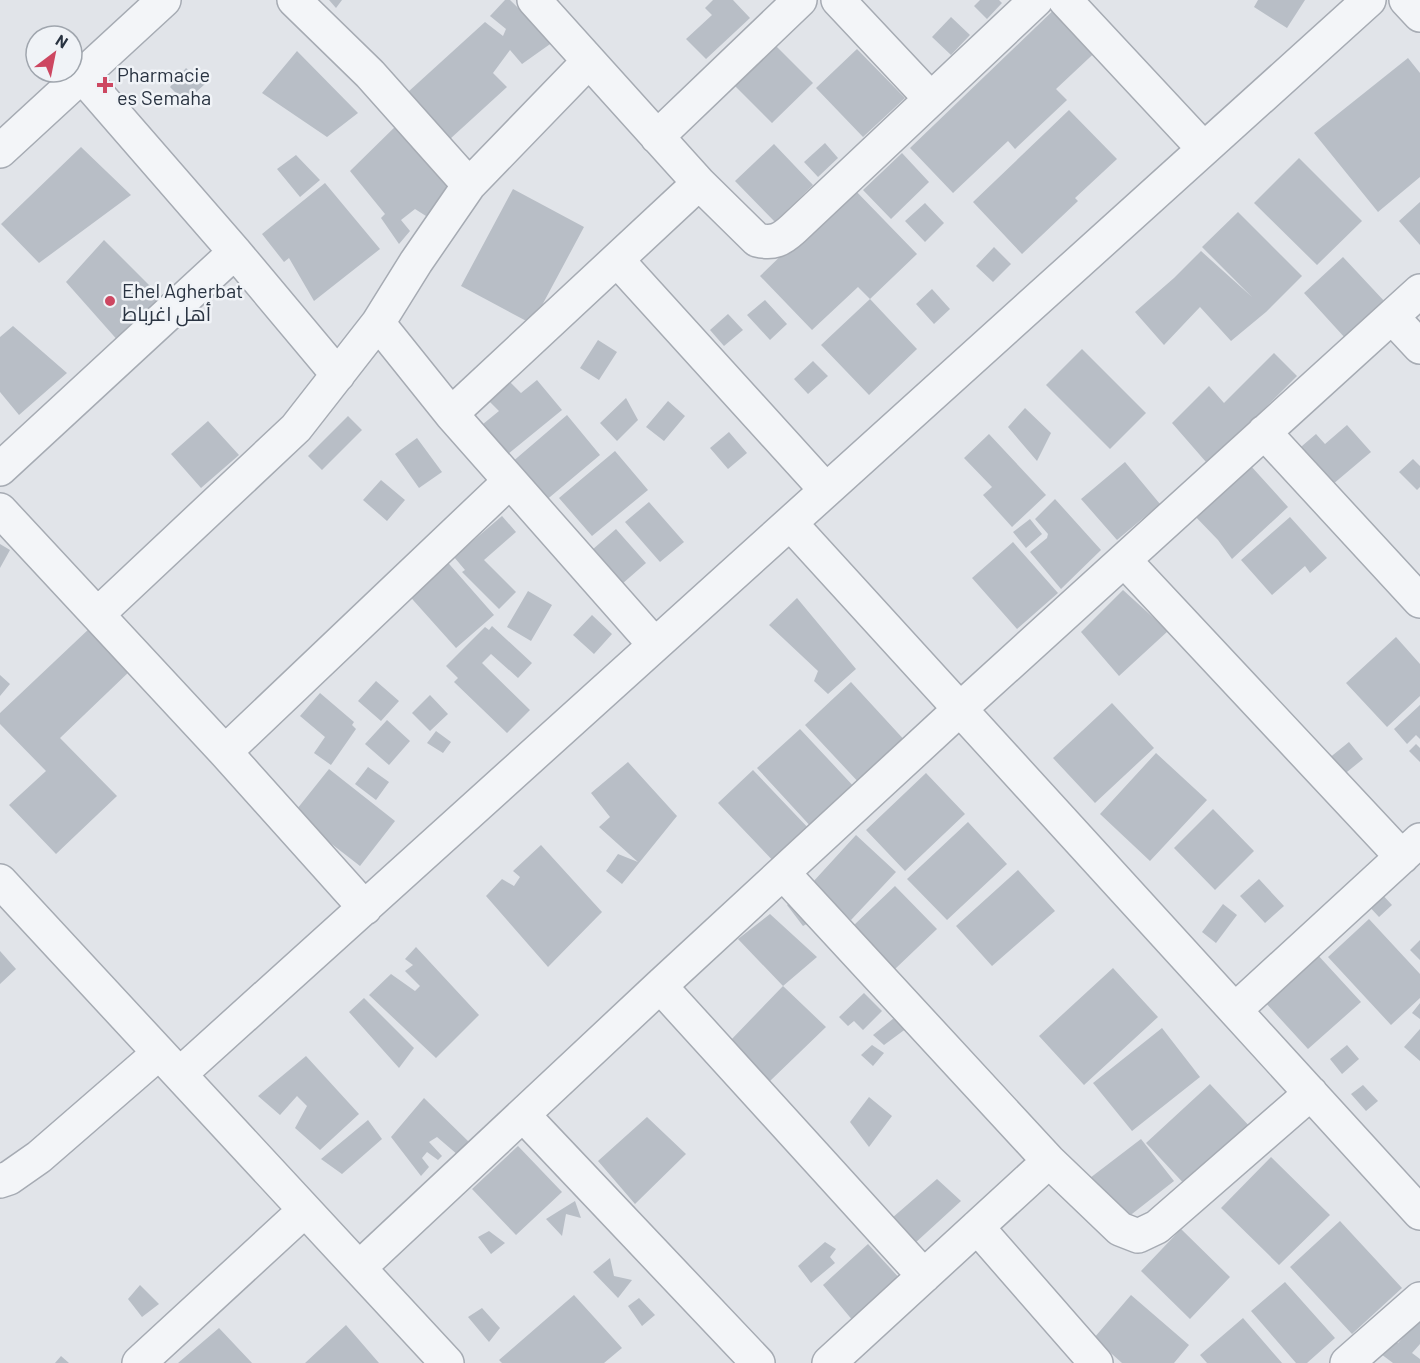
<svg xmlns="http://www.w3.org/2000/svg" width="1420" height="1363" viewBox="0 0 1420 1363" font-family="Barlow,Cairo,sans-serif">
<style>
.building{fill:#b8bec6}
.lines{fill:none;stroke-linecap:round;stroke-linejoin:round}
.minor-casing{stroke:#a6abb3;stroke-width:36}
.minor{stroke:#f3f5f8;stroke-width:33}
.poi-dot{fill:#cd4761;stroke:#f0f3f7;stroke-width:2}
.labels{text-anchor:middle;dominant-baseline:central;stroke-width:5;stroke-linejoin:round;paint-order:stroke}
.poi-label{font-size:20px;fill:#293341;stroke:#f0f3f7;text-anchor:start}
</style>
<rect width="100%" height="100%" fill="#e1e4e9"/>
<path class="building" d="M 329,0 L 342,0 L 336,8 Z
M 505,0 L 510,0 L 553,42 L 522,64 L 510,50 L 493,73 L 507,87 L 450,139 L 408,92 L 485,22 L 503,36 L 506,29 L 490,16 Z
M 713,0 L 733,0 L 750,18 L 706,59 L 686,39 L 712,15 L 705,8 Z
M 980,0 L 999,0 L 1002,3 L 987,19 L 974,6 Z
M 1258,0 L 1305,0 L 1287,28 L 1254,7 Z
M 1063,1 L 1104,44 L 1056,89 L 1067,100 L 1015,149 L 1008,141 L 953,193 L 910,148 Z
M 951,17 L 970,35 L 951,55 L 932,37 Z
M 776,46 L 813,83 L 772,123 L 734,85 Z
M 857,49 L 905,98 L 863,137 L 816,88 Z
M 297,51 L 358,113 L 327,137 L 262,93 Z
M 1408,58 L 1420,73 L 1420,177 L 1378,212 L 1314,133 Z
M 186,68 L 205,84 L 185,102 L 170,87 Z
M 1069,110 L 1117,159 L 1075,198 L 1078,201 L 1022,254 L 973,202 Z
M 403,119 L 459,183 L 426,216 L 415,209 L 401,220 L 410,231 L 399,244 L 381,218 L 385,214 L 350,171 Z
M 825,143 L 838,158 L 818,177 L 804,162 Z
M 774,144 L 813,185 L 775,222 L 735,181 Z
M 81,147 L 131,195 L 39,263 L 1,224 Z
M 902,153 L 929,182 L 891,219 L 863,190 Z
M 296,155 L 320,180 L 300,197 L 277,169 Z
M 1299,158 L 1362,221 L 1317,265 L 1254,203 Z
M 325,183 L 380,249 L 314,301 L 289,258 L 284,262 L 262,234 Z
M 852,187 L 917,254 L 870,299 L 917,349 L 869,395 L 821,345 L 870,299 L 858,287 L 812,330 L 760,276 Z
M 513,189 L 584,227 L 532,324 L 461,286 Z
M 1420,202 L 1420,245 L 1399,221 Z
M 925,203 L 944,223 L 925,242 L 905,221 Z
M 1238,212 L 1302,276 L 1266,312 L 1231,341 L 1200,307 L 1164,345 L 1135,312 L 1174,278 L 1201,251 L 1252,297 L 1202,247 Z
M 104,240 L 163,299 L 120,343 L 66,282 Z
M 994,247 L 1011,264 L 993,282 L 976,266 Z
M 1343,257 L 1386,303 L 1346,339 L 1304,293 Z
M 932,289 L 950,309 L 934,324 L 916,304 Z
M 765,300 L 787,324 L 770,340 L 747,315 Z
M 728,314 L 743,330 L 724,346 L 710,330 Z
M 13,326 L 67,373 L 19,415 L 0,392 L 0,337 Z
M 598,340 L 617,352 L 599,380 L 580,368 Z
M 1082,349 L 1146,413 L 1110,449 L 1046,385 Z
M 1274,353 L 1297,376 L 1247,426 L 1206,462 L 1172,423 L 1209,386 L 1224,403 Z
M 813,361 L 828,376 L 808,394 L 794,379 Z
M 505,377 L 521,393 L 537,380 L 562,410 L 497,463 L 472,433 L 499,411 L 485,397 Z
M 626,398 L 638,420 L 617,441 L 600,423 Z
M 668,401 L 685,416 L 664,441 L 646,427 Z
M 1025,408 L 1051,433 L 1037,461 L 1008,427 Z
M 567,415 L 600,455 L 544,502 L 511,463 Z
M 348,416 L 362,430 L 322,470 L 308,456 Z
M 208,421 L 239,455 L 201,488 L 171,454 Z
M 1347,425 L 1371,452 L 1326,490 L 1295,452 L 1316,434 L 1325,444 Z
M 729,432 L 747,453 L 728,469 L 710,448 Z
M 989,434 L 1046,495 L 1012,527 L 983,495 L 992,487 L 964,458 Z
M 417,438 L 442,472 L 419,488 L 395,454 Z
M 615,451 L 648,490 L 592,536 L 559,498 Z
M 1413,459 L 1420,466 L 1420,487 L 1417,490 L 1399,472 Z
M 1125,462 L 1160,504 L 1117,540 L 1081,499 Z
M 1250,465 L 1288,507 L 1232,559 L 1218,540 L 1192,513 Z
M 381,480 L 405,500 L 387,521 L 363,500 Z
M 1055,499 L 1101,550 L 1061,589 L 1030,552 L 1047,538 L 1048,534 L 1035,519 Z
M 649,502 L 684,542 L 660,562 L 625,522 Z
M 502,516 L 516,532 L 484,560 L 516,592 L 499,609 L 462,572 L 465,570 L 454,557 Z
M 1290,517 L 1327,558 L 1310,573 L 1305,566 L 1272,595 L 1241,560 Z
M 1030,519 L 1042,534 L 1026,548 L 1013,532 Z
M 616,529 L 646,563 L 614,591 L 584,557 Z
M 1013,542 L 1058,593 L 1017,629 L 972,578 Z
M 0,544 L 10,550 L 0,568 Z
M 443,557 L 494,615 L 456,648 L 405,591 Z
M 1123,590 L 1168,631 L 1119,676 L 1081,632 Z
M 528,591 L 552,605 L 531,641 L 507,627 Z
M 797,598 L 856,669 L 828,694 L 814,681 L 818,671 L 769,625 Z
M 592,615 L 612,634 L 594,654 L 573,635 Z
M 492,626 L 532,663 L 518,678 L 491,654 L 482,663 L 530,710 L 507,733 L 454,682 L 458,678 L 446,666 L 485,627 L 489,630 Z
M 91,627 L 132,669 L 60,738 L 117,796 L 56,854 L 9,805 L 46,771 L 0,724 L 0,713 Z
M 1396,637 L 1420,664 L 1420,696 L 1387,727 L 1346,683 Z
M 0,675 L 10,684 L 0,696 Z
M 376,681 L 399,701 L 381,721 L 358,701 Z
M 851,682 L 908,744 L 862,786 L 805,725 Z
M 320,693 L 354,722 L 352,725 L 356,729 L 331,765 L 314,753 L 325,737 L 300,716 Z
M 430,695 L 448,714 L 430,731 L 412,713 Z
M 1112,703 L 1154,748 L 1095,803 L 1053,758 Z
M 1420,705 L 1420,739 L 1416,735 L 1407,744 L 1394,729 Z
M 387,720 L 410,741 L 389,765 L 365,744 Z
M 800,729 L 857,790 L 814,830 L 757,768 Z
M 436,731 L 451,742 L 443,753 L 427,743 Z
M 1349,742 L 1363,759 L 1342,776 L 1328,759 Z
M 1416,744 L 1420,748 L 1420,762 L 1409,751 Z
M 1156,753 L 1207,800 L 1150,861 L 1100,814 Z
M 628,762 L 677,816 L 622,884 L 606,871 L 618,854 L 638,862 L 599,827 L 610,817 L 591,793 Z
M 368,767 L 389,782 L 376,800 L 355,784 Z
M 329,769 L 395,821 L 360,866 L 293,814 Z
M 753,770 L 813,833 L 778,866 L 718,803 Z
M 926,773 L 965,814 L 905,871 L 866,830 Z
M 1213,809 L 1254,851 L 1215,890 L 1174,848 Z
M 968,822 L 1007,864 L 947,920 L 907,879 Z
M 856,835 L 896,872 L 851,920 L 812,883 Z
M 541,845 L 602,912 L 548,967 L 486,896 L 502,879 L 514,886 L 520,877 L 513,871 Z
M 1018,870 L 1055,911 L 992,966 L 956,926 Z
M 1259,879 L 1284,906 L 1265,923 L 1240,896 Z
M 895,886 L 937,929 L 895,969 L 853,926 Z
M 1379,891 L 1392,905 L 1379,917 L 1366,903 Z
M 796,897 L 817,918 L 803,926 L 787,905 Z
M 1223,904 L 1237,915 L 1216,943 L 1202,932 Z
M 770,914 L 817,957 L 783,986 L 826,1027 L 770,1081 L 729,1042 L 783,986 L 738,939 Z
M 1369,919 L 1420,974 L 1420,998 L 1391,1025 L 1328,957 Z
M 1420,940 L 1420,960 L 1410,950 Z
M 416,947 L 479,1015 L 436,1058 L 369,995 L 391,974 L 415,991 L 420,986 L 405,971 L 413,965 L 405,959 Z
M 0,951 L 16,969 L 0,984 Z
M 1316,953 L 1361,1002 L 1308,1049 L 1263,1000 Z
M 1113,968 L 1158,1017 L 1084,1085 L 1039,1036 Z
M 864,993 L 882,1011 L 863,1030 L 854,1021 L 848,1026 L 839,1017 Z
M 364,998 L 414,1048 L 399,1068 L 349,1012 Z
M 1420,1003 L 1420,1019 L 1412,1013 Z
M 894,1018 L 907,1028 L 884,1045 L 873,1035 Z
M 1162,1028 L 1200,1077 L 1132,1131 L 1093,1083 Z
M 1420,1029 L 1420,1061 L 1404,1047 Z
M 872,1045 L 884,1053 L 873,1066 L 861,1055 Z
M 1347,1045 L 1359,1059 L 1342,1074 L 1330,1059 Z
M 306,1056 L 359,1114 L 320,1150 L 295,1128 L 307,1106 L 297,1096 L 280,1115 L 258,1096 Z
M 1210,1084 L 1253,1130 L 1189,1189 L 1146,1143 Z
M 1363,1085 L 1378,1101 L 1366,1111 L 1351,1094 Z
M 869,1097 L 892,1116 L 869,1147 L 850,1122 Z
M 424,1098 L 469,1142 L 458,1155 L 437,1137 L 429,1142 L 442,1156 L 438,1160 L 427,1152 L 422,1158 L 429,1167 L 421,1176 L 391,1137 Z
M 647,1117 L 686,1154 L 635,1204 L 598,1161 Z
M 368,1120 L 382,1139 L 342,1174 L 321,1159 Z
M 1141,1139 L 1174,1181 L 1123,1221 L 1090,1178 Z
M 518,1146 L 562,1192 L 516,1235 L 472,1189 Z
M 1271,1157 L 1330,1215 L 1279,1265 L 1221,1208 Z
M 937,1179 L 961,1201 L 914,1244 L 892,1218 Z
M 575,1201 L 581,1218 L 566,1214 L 562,1236 L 546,1219 Z
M 1340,1221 L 1402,1288 L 1352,1334 L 1290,1267 Z
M 1181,1229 L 1230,1277 L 1190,1319 L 1141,1271 Z
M 489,1231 L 505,1243 L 491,1254 L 478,1237 Z
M 825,1242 L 836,1249 L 830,1257 L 835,1263 L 811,1283 L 798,1266 Z
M 868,1244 L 903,1282 L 859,1328 L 823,1285 Z
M 610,1258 L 614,1276 L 632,1280 L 618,1298 L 593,1272 Z
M 1285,1282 L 1335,1338 L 1307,1363 L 1296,1363 L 1251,1311 Z
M 140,1285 L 159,1304 L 142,1317 L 128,1299 Z
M 574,1295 L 622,1348 L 604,1363 L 502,1363 L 499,1360 Z
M 1131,1295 L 1189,1345 L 1174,1363 L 1122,1363 L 1094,1338 Z
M 639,1298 L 655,1315 L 642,1326 L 628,1306 Z
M 482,1308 L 500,1328 L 489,1342 L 468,1317 Z
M 1243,1318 L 1282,1363 L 1207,1363 L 1200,1355 Z
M 1420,1318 L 1420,1344 L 1412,1353 L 1420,1359 L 1420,1363 L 1393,1363 L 1381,1354 L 1393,1339 L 1398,1343 Z
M 346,1325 L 379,1363 L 305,1363 Z
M 219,1328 L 252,1363 L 178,1363 Z
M 61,1356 L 69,1363 L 55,1363 Z"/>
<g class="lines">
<defs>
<path id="minor" d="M 294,0 L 370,74 L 469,185
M 534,0 L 699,183 L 757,240 C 773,244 781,240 793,229 L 1036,0
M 838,0 L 931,99
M 1065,0 L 1204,149
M 1406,0 L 1420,15
M 82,76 L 235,252 L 338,375
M 657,137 L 800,0
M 0,151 L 164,0
M 617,260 L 826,490
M 1392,317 L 1420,347
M 378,323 L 451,414 L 655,645
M 451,414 L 699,183
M 1264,432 L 1420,601
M 0,469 L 235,252
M 0,510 L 225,752 L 365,908
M 790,523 L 1420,1213
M 1124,560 L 1402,857
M 98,614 L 296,428 L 378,323 L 416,262 L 469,185 L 589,61
M 225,752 L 510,481
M 783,873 L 1049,1161 L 1120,1229 L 1138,1236 L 1157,1227 L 1311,1093
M 0,881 L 447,1363
M 660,986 L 924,1276
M 1235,1010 L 1420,840
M 180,1074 L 1369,0
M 523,1115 L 758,1363
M 0,1181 L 9,1178 L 39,1157 L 159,1053
M 977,1227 L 1096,1363
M 359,1268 L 660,986 L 960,709 L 1420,291
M 139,1363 L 305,1210
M 829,1363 L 1049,1161
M 1347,1363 L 1420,1299"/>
</defs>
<use href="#minor" class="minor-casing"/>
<use href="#minor" class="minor"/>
</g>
<g class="poi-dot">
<path d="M102 76h6v6h6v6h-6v6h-6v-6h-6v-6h6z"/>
<circle cx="110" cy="301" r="6"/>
</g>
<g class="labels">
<g class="poi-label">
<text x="117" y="74">Pharmacie<tspan x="117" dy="23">es Semaha</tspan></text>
<text x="122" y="290">Ehel Agherbat<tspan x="122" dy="23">أهل اغرباط</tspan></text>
</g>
</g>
<g transform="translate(54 54) rotate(32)"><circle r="28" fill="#f0f3f7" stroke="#a0a6ae" stroke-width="1.5"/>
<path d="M0-4.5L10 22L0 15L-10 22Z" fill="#cd4761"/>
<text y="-9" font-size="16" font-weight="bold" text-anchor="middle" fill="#293341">N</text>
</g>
</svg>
